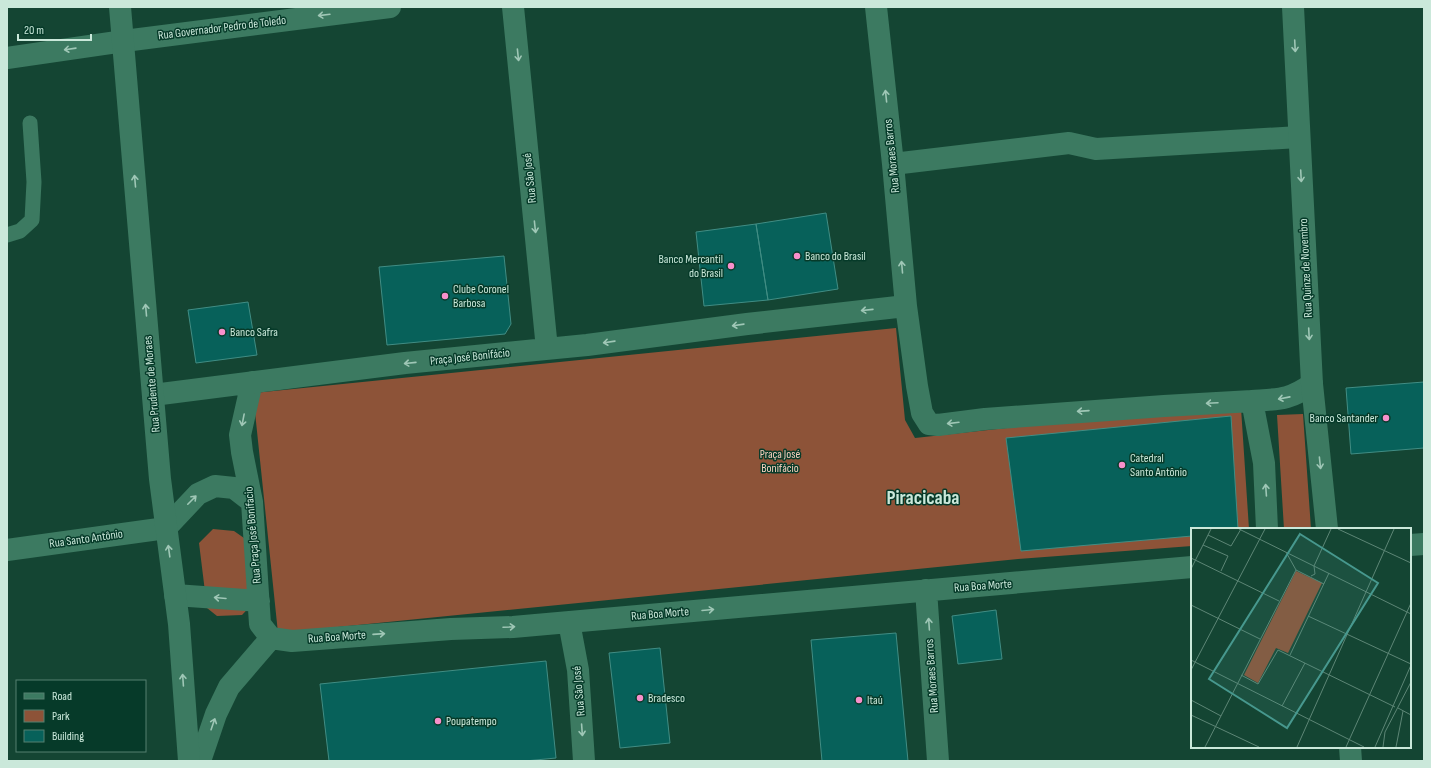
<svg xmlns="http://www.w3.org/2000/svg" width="1431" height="768" viewBox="0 0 1431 768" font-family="'Sofia Sans Condensed',sans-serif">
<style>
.green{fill:#8d5338}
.building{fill:#07615a;stroke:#418d84}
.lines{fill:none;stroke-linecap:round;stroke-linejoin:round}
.service{stroke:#3c7a61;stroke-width:15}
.minor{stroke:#3c7a61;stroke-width:22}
.tertiary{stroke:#3c7a61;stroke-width:22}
.oneway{stroke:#9fc7b6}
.poi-dot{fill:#f890cb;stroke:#063a29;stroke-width:1.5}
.labels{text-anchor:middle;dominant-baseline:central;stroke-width:3;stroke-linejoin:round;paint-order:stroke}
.street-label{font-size:12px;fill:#cae8da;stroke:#063a29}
.poi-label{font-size:12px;fill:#cae8da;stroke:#063a29;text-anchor:start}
.park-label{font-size:12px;fill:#fbd1bf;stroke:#063a29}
.town-label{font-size:20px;font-weight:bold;fill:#cae8da;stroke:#063a29}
.inset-road{fill:none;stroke:#5d8676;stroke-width:1}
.view{fill:#47988e;fill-opacity:0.15;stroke:#47988e;stroke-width:2}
.inset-edge{fill:none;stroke:#cae8da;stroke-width:2}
</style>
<rect width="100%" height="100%" fill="#144533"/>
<path class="green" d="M 896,328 L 905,420 L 915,438 L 1025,426 L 1241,408 L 1249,529 L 1192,529 L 1192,546 L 1018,559 L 278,633 L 253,393 Z
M 1303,414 L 1311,529 L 1284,529 L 1277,415 Z
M 213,529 L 234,531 L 254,545 L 258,598 L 242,615 L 217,616 L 207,608 L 199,543 Z"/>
<path class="building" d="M 826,213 L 838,289 L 768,300 L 756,224 Z
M 756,224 L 768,300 L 704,306 L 696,232 Z
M 504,256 L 511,324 L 505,334 L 387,345 L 379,267 Z
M 248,302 L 257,355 L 196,363 L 188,310 Z
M 1424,382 L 1424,448 L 1351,454 L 1346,388 Z
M 1231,416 L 1238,529 L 1192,529 L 1192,536 L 1021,551 L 1006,438 Z
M 996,610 L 1002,659 L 958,664 L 952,616 Z
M 896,633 L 908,761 L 822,761 L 811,640 Z
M 660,648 L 670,743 L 620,748 L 609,653 Z
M 546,661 L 556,758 L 525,761 L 329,761 L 320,684 Z"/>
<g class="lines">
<path class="service" d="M 7,235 L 20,231 L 32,220 L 34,182 L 30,123"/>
<path class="minor" d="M 513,7 L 547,349
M 876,7 L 893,164 L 906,306 L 917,386 L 922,413 L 929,424 L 938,425 L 985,419 L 1164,406 L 1252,401 L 1264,463 L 1267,529
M 7,58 L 124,41 L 390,7
M 893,164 L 1069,143 L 1096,149 L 1299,137
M 252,382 L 240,435 L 242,452 L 252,502 L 260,624 L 271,638
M 153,395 L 405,363 L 587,345 L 747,324 L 906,306
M 1252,401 C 1279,399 1290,400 1312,384
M 1410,545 L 1424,544
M 7,550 L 166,528 L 198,494 L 215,486 L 234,488 L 252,502
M 926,590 L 938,761
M 175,595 L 259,601
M 569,622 L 578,670 L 584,761
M 200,761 L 216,714 L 229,687 L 271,638 L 292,641 L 451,629 L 513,627 L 1192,567"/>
<path class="tertiary" d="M 120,7 L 160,479 L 179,624 L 189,761
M 1293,7 L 1312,384 L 1327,529
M 1350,747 L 1351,761"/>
</g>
<defs><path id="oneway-shaft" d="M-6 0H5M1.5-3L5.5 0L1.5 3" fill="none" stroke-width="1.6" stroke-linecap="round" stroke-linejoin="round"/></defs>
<g class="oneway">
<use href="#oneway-shaft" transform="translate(324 15) rotate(173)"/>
<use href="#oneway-shaft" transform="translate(1295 46) rotate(87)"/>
<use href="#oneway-shaft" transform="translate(70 49) rotate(172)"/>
<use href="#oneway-shaft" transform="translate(518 55) rotate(84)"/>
<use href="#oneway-shaft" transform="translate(886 96) rotate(-96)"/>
<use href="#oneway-shaft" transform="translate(1301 176) rotate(87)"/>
<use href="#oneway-shaft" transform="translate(135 181) rotate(-95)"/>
<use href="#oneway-shaft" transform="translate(535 227) rotate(84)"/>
<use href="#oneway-shaft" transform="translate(902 267) rotate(-95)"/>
<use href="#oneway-shaft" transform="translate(146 310) rotate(-95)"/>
<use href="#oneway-shaft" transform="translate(867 310) rotate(174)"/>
<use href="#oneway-shaft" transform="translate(738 325) rotate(172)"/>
<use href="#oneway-shaft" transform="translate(1309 334) rotate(87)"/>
<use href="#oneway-shaft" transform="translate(609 342) rotate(172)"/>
<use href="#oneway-shaft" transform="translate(410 363) rotate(174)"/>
<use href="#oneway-shaft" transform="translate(1284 398) rotate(169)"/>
<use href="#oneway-shaft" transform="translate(1212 403) rotate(177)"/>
<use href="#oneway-shaft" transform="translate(1083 411) rotate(176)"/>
<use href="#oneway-shaft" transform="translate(243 420) rotate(101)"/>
<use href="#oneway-shaft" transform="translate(953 423) rotate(173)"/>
<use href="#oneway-shaft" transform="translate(1320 463) rotate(84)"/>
<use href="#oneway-shaft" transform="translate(1266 490) rotate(-94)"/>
<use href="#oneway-shaft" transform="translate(192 500) rotate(-45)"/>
<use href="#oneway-shaft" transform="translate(169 551) rotate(-98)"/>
<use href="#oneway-shaft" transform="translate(220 598) rotate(-175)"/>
<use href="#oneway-shaft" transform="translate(708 610) rotate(-5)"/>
<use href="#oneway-shaft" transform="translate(929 624) rotate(-94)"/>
<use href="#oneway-shaft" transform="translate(509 627) rotate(-3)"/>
<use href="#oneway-shaft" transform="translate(379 634) rotate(-4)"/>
<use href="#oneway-shaft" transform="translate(183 680) rotate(-94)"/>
<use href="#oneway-shaft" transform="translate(213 724) rotate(-71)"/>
<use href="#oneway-shaft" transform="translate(582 730) rotate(86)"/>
</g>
<g class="poi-dot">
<circle cx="797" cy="256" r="4"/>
<circle cx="731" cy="266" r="4"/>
<circle cx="445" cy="296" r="4"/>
<circle cx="222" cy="332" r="4"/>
<circle cx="1386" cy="418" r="4"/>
<circle cx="1122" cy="465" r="4"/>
<circle cx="640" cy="698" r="4"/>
<circle cx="859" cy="700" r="4"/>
<circle cx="438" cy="721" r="4"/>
</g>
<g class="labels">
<g class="street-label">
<text transform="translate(222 28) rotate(-7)">Rua Governador Pedro de Toledo</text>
<text transform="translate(892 156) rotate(-96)">Rua Moraes Barros</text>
<text transform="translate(530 178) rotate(-96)">Rua São José</text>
<text transform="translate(1306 268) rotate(-93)">Rua Quinze de Novembro</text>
<text transform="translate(470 357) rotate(-6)">Praça José Bonifácio</text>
<text transform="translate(152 384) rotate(-95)">Rua Prudente de Moraes</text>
<text transform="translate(253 535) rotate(-95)">Rua Praça José Bonifacio</text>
<text transform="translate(86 539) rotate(-8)">Rua Santo Antônio</text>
<text transform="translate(983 586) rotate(-4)">Rua Boa Morte</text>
<text transform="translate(660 614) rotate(-5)">Rua Boa Morte</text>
<text transform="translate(337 637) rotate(-4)">Rua Boa Morte</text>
<text transform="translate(932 676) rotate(-94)">Rua Moraes Barros</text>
<text transform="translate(579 691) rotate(-95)">Rua São José</text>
</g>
<g class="poi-label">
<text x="805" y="256">Banco do Brasil</text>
<text x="723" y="259" text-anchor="end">Banco Mercantil<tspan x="723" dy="14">do Brasil</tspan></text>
<text x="453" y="289">Clube Coronel<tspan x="453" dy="14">Barbosa</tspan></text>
<text x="230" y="332">Banco Safra</text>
<text x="1378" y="418" text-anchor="end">Banco Santander</text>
<text x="1130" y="458">Catedral<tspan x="1130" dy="14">Santo Antônio</tspan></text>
<text x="648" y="698">Bradesco</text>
<text x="867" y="700">Itaú</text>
<text x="446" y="721">Poupatempo</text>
</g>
<g class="park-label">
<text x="780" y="454">Praça José<tspan x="780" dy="14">Bonifácio</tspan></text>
</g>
<g class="town-label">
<text x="923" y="498">Piracicaba</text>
</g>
</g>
<g transform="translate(1191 528)">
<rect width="220" height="220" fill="#144533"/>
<path d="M 105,43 L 131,55 L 97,125 L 85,120 L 67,155 L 53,147 Z" fill="#8d5338"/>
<path class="inset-road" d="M 48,1 L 220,86M 147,1 L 220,35M 17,7 L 40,18 L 50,1M 12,17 L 37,28 L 30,43M 0,30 L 88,73M 0,41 L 20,1M 105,42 L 133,56M 120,48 L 124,46 L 123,38 L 140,1M 0,77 L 69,111M 117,88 L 220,136M 99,127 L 138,45M 0,132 L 173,219M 0,142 L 74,1M 50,147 L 67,156 L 87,122 L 204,179M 0,172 L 30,188M 91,178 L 114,135M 207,180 L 220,187M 0,187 L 68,219M 14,219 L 105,42 L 95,24M 106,219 L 203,1M 155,219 L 220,75M 184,219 L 220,137M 192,219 L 194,204 L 220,154M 205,219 L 212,183"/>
<path class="view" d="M 109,6 L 187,55 L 96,200 L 18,151 Z"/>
<rect width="220" height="220" class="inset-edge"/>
</g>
<rect width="1431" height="768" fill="none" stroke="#cae8da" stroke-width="16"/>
<rect x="16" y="680" width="130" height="72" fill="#063a29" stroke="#548070"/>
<rect x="24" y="693" width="20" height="6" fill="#3c7a61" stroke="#548070"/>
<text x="52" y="700" font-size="12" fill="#cae8da">Road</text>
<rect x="24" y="710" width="20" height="12" fill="#8d5338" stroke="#548070"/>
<text x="52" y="720" font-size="12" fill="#cae8da">Park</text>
<rect x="24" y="730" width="20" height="12" fill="#07615a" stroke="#548070"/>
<text x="52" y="740" font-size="12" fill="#cae8da">Building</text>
<path d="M18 34v6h73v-6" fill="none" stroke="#cae8da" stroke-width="2"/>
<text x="24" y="34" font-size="12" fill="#cae8da" stroke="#063a29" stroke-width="3" paint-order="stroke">20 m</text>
</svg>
